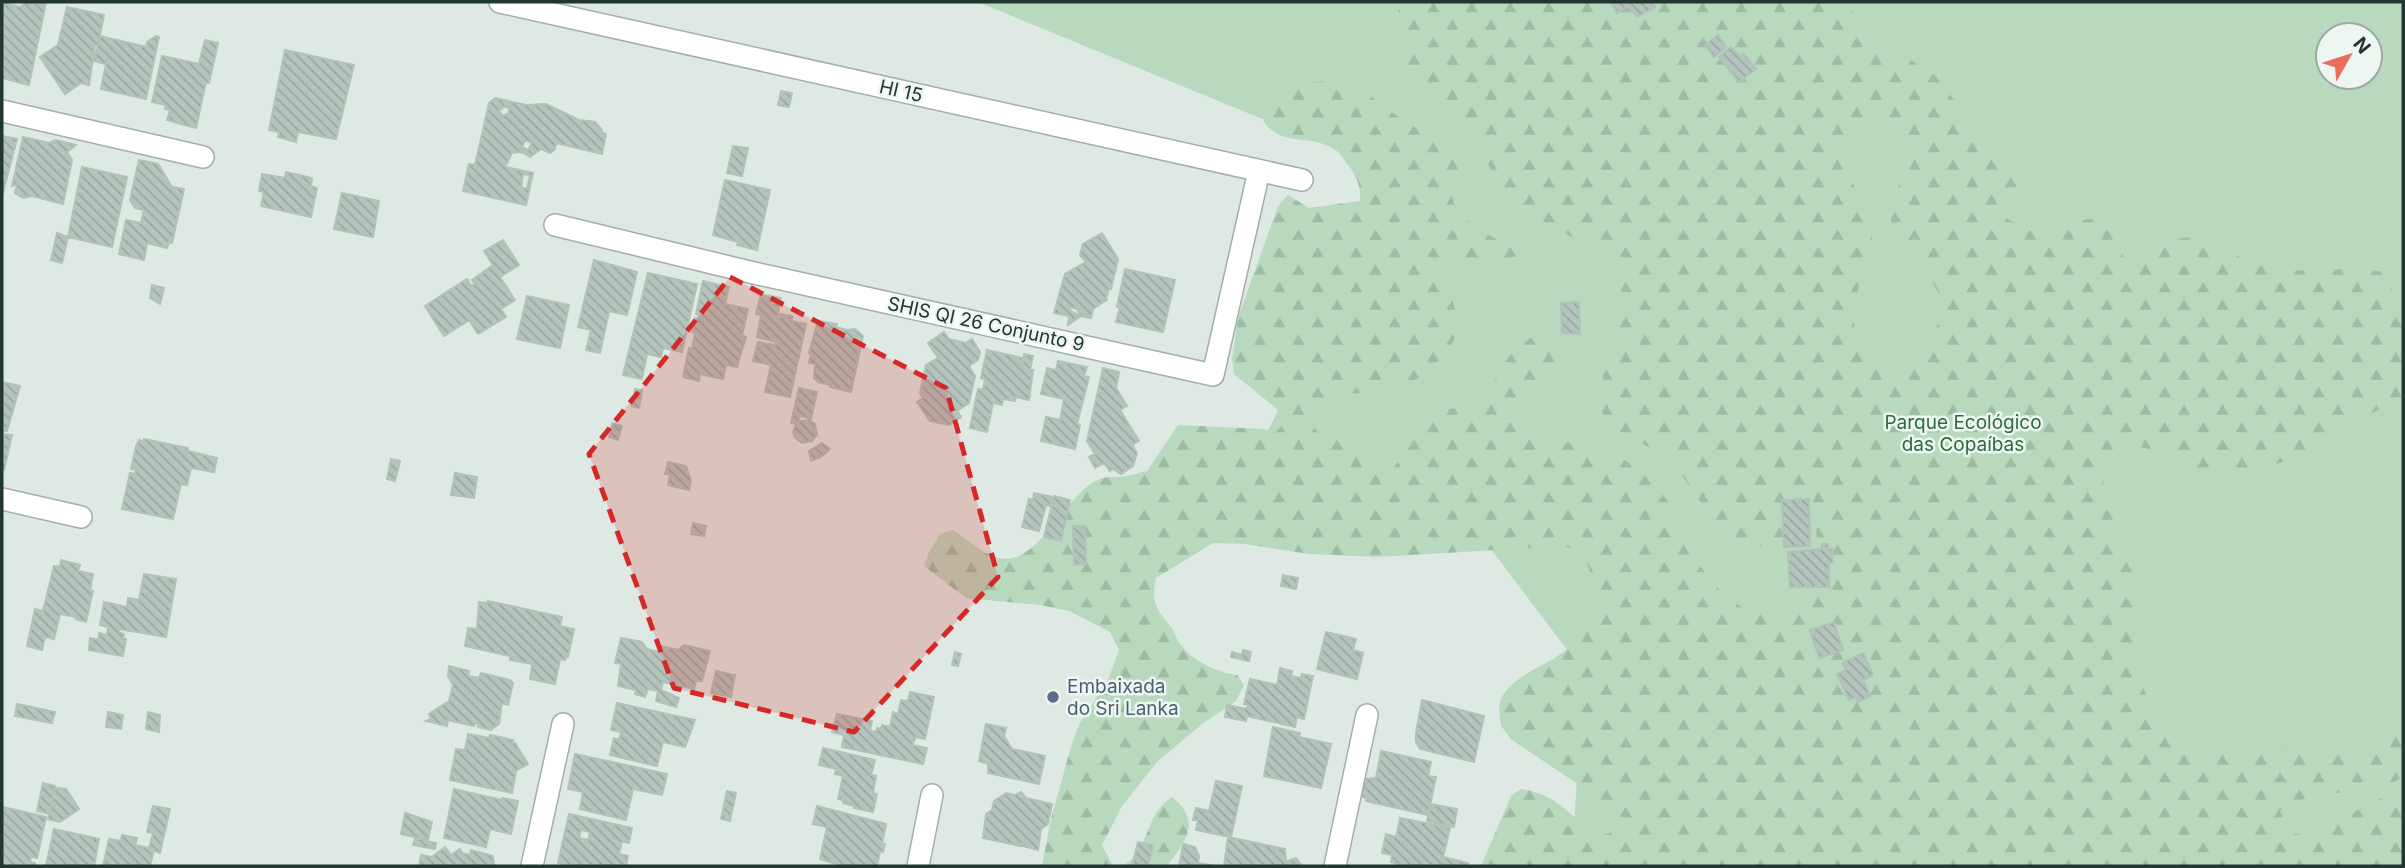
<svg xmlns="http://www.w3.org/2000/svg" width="2405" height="868" viewBox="0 0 2405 868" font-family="Inter,sans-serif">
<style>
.green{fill:#b8d9bd;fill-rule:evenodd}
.forest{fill:url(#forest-firs);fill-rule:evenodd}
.building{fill:url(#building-back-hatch);stroke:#b1c2b9;stroke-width:2;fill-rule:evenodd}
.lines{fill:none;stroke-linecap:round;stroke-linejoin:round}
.minor-casing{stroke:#a2b0a9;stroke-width:24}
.minor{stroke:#fff;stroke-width:21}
.marked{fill:#d62828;fill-opacity:0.2;stroke:#d62828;stroke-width:5;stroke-dasharray:14 9;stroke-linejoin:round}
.service-dot{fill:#5c6f8a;stroke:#eef6f1;stroke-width:2.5}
.labels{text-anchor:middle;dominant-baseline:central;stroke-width:5;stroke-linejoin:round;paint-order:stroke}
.street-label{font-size:19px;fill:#21372f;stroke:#eef6f1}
.park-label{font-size:19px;fill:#2e6b3f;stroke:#eef6f1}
.service-label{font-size:19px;fill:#4e5e75;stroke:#eef6f1;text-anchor:start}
</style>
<defs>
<pattern id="forest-firs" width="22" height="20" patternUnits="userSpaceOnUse" patternTransform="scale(1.75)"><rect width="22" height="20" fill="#b8d9bd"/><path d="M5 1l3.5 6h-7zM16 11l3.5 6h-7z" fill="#9ebba3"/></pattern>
<pattern id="building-back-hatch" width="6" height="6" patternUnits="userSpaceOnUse" patternTransform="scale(1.75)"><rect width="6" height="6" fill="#b4c3bc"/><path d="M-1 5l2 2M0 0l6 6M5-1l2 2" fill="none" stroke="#9aa8a2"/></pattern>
</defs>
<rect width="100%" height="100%" fill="#dee9e3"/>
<path class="green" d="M 978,2 L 2403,2 L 2403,866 L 1572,866 L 1583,671 L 1491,549 L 1245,476 L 1398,175 ZM 2328,35 L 2370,35 L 2370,77 L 2328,77 Z"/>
<path class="forest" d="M 1401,2 L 1846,2 L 1875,42 L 1901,54 L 1936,76 L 1964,113 L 1975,135 L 1989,156 L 1999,162 L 2011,163 L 2026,188 L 2019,198 L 1990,210 L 2043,237 L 2084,220 L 2097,218 L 2106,225 L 2129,266 C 2150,256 2166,237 2191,237 C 2212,237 2241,262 2265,267 C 2304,277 2358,261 2392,275 L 2393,288 L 2386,299 L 2390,311 L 2403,323 L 2403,395 L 2297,458 L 2246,472 L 2220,476 L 2207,473 L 2171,454 L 2131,445 L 2109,459 L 2103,484 L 2105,496 L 2141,596 L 2139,663 L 2144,689 L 2152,712 L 2160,722 L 2199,754 L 2230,750 L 2309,746 L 2346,756 L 2362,750 L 2403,729 L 2403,777 L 2392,783 L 2289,802 L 2280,811 L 2291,833 L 2304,835 L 2317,831 L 2403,787 L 2403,866 L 1481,866 L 1511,796 L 1521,789 C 1560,794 1569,818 1600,836 L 1612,832 L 1591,793 L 1512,740 L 1501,726 C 1500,717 1498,707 1501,699 C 1507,685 1521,677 1533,670 C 1559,656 1590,640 1596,608 C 1598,600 1594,589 1592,581 C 1588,560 1585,554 1564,546 L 1377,557 L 1309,554 L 1245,544 L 1213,543 L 1156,578 C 1151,603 1155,607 1170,626 C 1175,631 1176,640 1181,645 C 1193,661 1218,673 1237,675 L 1244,685 L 1236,701 L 1202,724 L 1157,762 L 1122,806 L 1102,845 L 1113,866 L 1042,866 L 1051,819 L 1072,743 L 1080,723 L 1108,680 L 1119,650 L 1110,632 L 1069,611 L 1040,605 L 966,598 L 924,566 L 929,552 L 940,534 L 952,530 C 967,538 982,554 998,558 C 1038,567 1065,497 1095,481 C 1106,475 1115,478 1127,476 C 1133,475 1141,472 1147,471 L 1178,425 L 1264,429 L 1276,432 L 1285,422 L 1277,409 L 1234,374 L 1232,359 L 1238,318 L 1278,206 L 1288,195 L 1309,208 L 1360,201 C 1361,186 1357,177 1348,165 C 1345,161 1341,155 1338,152 C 1314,131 1280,150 1263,120 L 1268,103 L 1277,92 L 1291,83 L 1333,81 L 1363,90 L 1390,111 L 1463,158 C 1461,168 1451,187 1452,195 C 1455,228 1504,239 1526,254 L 1474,266 L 1462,261 L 1451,265 L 1444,277 C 1449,293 1459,313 1457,330 C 1457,338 1449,347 1445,353 C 1410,403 1359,384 1311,403 L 1308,415 L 1315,429 L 1329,442 L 1345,439 L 1357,443 L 1371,470 L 1383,482 L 1435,411 L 1468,406 L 1489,389 L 1509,356 L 1534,335 L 1546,338 L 1559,366 L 1557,379 L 1517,413 C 1539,446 1598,442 1631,464 C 1644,473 1667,497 1674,511 C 1679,522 1682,535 1688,546 C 1707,580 1744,628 1790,613 C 1803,609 1814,598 1825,590 L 1816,530 L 1789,535 L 1763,546 L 1749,546 L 1726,531 L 1699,500 L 1671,459 L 1641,443 L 1617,434 L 1607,424 L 1602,412 L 1603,371 L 1623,305 L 1621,286 L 1609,265 L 1590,247 L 1522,211 L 1506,207 L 1475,132 L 1418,88 L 1411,77 L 1402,46 L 1398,13 ZM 1880,124 L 1901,149 L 1906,165 L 1891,207 L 1891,223 L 1918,258 L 1946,305 C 1944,315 1939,321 1935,330 C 1921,354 1899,376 1871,356 C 1864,351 1858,343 1856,335 C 1847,300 1867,273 1872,240 L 1872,231 L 1848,171 C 1850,158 1852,136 1863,128 C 1867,125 1875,125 1880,124 Z
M 1172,797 C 1203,822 1185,842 1167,866 L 1119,866 C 1149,860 1143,814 1172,797 Z"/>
<path class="building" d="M 27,2 L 46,2 L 29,85 L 2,78 L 2,3 L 20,7 Z
M 1611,2 L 1652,2 L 1655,7 L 1637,17 L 1629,6 L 1617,13 Z
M 67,7 L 104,15 L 98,45 L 95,45 L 89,85 L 81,83 L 65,94 L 40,57 L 58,45 Z
M 1718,35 L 1726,47 L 1714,57 L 1705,45 Z
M 100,36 L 146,47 L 147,42 L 156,36 L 159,37 L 146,99 L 101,89 L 106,64 L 94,61 Z
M 205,40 L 218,43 L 209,83 L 206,82 L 196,128 L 167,120 L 170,110 L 165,109 L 166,105 L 152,102 L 162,56 L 199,64 Z
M 1731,47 L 1740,57 L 1744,54 L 1756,69 L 1739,82 L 1719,57 Z
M 285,50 L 354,65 L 336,139 L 298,132 L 296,142 L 278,137 L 279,132 L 269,130 Z
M 781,91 L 792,93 L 789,107 L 778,105 Z
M 495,98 L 526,105 L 546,104 L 579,120 L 595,122 L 602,130 L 601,132 L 606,134 L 602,154 L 556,143 L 555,149 L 550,153 L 541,149 L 530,157 L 522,152 L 512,153 L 505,167 L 533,173 L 526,205 L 463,191 L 469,164 L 475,165 L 489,103 ZM 505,106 L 509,109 L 509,113 L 503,116 L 499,111 ZM 525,140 L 532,143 L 528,150 L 522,147 ZM 523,174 L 530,175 L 527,189 L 521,187 Z
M 2,136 L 17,139 L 2,196 Z
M 23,137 L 49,143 L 56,140 L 76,145 L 67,152 L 72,160 L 63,204 L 32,196 L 23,198 L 15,193 L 17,184 L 12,186 Z
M 733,146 L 748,148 L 742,176 L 727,173 Z
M 139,160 L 158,164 L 172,187 L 184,189 L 172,243 L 169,242 L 167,248 L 147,243 L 144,260 L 119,254 L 126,220 L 141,223 L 144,210 L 135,208 L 130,200 Z
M 82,167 L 127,177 L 112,247 L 68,237 Z
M 286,172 L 312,178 L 311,186 L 317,188 L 311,217 L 261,206 L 264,192 L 259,191 L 262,174 L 285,178 Z
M 725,180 L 770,190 L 757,250 L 737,245 L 738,242 L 713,235 Z
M 342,193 L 379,201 L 373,237 L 334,229 Z
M 57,233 L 68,237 L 62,263 L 51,260 Z
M 1102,233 L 1118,259 L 1111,289 L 1109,289 L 1106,298 L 1107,300 L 1093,309 L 1091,318 L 1081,316 L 1077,309 L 1071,307 L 1070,311 L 1081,316 L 1068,325 L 1069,316 L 1054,313 L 1065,274 L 1086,262 L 1080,255 L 1083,244 Z
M 503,240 L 519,265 L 500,277 L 515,300 L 501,309 L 506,317 L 478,334 L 469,320 L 444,336 L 425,306 L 467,279 L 471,286 L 475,284 L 472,280 L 493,265 L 484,251 Z
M 594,260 L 637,272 L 627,315 L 609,311 L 600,353 L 586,350 L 591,330 L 578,327 Z
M 1125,269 L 1175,280 L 1163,332 L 1116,322 L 1120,307 L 1117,307 Z
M 648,273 L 697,284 L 682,352 L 663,348 L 661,357 L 647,354 L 642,379 L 623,375 Z
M 703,281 L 729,287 L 725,304 L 748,309 L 742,336 L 746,337 L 737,367 L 726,365 L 723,379 L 700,374 L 699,381 L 683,377 L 689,348 L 692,349 L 695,333 L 692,332 L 695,318 L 698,319 L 699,315 L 696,314 Z
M 152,285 L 164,288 L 160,304 L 150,298 Z
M 761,294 L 781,298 L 777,318 L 780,318 L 780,314 L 792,316 L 792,321 L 806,324 L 790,397 L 765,392 L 771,365 L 753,361 L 758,342 L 775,345 L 776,342 L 757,337 L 761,315 L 756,314 Z
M 527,296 L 569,305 L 560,348 L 517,339 Z
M 1579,302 L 1580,334 L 1562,333 L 1561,303 Z
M 818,321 L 837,324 L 836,327 L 847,330 L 855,329 L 863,336 L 851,392 L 830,387 L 830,385 L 818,382 L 814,378 L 815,364 L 809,363 L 811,354 L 809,353 Z
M 944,332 L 949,339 L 966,343 L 972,339 L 980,352 L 978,360 L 969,366 L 975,376 L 969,403 L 957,411 L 961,417 L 949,425 L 930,421 L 917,402 L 923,398 L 920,393 L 926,365 L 938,358 L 928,343 Z
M 987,350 L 1022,358 L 1020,367 L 1022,368 L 1024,354 L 1033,356 L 1030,370 L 1033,370 L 1029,400 L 1016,397 L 1015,401 L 1003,399 L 1002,405 L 993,403 L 987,432 L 970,428 L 978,389 L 983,390 L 985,379 L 981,378 Z
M 1058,361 L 1087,367 L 1084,376 L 1089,377 L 1077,424 L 1080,425 L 1075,449 L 1041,441 L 1046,417 L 1060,420 L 1064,399 L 1041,394 L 1047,368 L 1056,370 Z
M 1103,368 L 1119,372 L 1116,388 L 1127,406 L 1120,410 L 1139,441 L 1132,445 L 1137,453 L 1133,466 L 1121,474 L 1113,469 L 1110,471 L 1104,463 L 1095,468 L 1089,457 L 1095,454 L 1087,441 Z
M 2,382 L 20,386 L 7,431 L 4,430 L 3,434 Z
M 799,388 L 817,392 L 811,419 L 793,414 Z
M 635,389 L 642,390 L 639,408 L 632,406 Z
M 793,414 L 800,416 L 799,421 L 809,420 L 815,424 L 817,435 L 812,441 L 802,443 L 795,438 L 793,432 L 796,424 L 791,423 Z
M 612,423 L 622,426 L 618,440 L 609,437 Z
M 4,434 L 12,435 L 4,470 L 2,470 Z
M 144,439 L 188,448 L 188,451 L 217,458 L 214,472 L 191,468 L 187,485 L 181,484 L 173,519 L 122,509 L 130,473 L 135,474 L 136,470 L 131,469 L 136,446 L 139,440 L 144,442 Z
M 822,443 L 830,449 L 821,457 L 811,461 L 809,451 Z
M 391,459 L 400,461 L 395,481 L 387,479 Z
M 668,462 L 686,466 L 691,481 L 689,490 L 668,485 L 670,475 L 665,474 Z
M 455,473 L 477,477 L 474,498 L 451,495 Z
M 1034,493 L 1052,497 L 1050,506 L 1046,505 L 1039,531 L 1022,527 L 1029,499 L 1033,500 Z
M 1054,496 L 1070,500 L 1061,541 L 1044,537 Z
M 1809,499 L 1810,546 L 1784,547 L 1782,500 Z
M 693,523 L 706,526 L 704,536 L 691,534 Z
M 1073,526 L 1085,526 L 1086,564 L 1074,565 Z
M 1822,544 L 1828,544 L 1828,549 L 1832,549 L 1833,563 L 1829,563 L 1829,587 L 1790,587 L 1788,552 L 1822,549 Z
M 61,560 L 80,565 L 78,571 L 93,574 L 90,590 L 93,591 L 86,622 L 76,619 L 77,615 L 76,617 L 60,614 L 54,639 L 45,637 L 42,650 L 27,646 L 35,609 L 43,611 L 54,566 L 60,567 Z
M 144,574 L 176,579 L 166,637 L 119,629 L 119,632 L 124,634 L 123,638 L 126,639 L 123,656 L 89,650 L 90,638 L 98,640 L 99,633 L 107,635 L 108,627 L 100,625 L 104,602 L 127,607 L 128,598 L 139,600 Z
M 1283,575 L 1298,578 L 1296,589 L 1281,586 Z
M 488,601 L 562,617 L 560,626 L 574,629 L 568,657 L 566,657 L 565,660 L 560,659 L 555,684 L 530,679 L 533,660 L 532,664 L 510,660 L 510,656 L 465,646 L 468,628 L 477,629 L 479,602 L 488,603 Z
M 1834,622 L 1843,650 L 1819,658 L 1810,630 Z
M 1326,632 L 1356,639 L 1353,650 L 1363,653 L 1357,679 L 1317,669 Z
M 621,638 L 642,642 L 647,649 L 658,652 L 660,646 L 678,650 L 684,645 L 710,651 L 702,681 L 696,681 L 694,689 L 663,682 L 661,690 L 679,698 L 676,707 L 656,701 L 658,691 L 648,689 L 645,697 L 635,694 L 636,690 L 618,686 L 621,664 L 615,663 Z
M 1243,650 L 1251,652 L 1249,661 L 1231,657 L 1232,652 L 1242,655 Z
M 955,652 L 961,654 L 958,666 L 952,665 Z
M 1863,653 L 1873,675 L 1863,680 L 1870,696 L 1858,702 L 1856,697 L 1849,700 L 1837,674 L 1846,670 L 1842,663 Z
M 449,666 L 469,671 L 468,676 L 479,678 L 481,673 L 510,680 L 513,683 L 508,705 L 502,703 L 499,724 L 491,730 L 478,727 L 479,724 L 475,723 L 474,726 L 448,720 L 447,726 L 426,721 L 431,719 L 429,714 L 449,701 L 453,685 L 448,676 Z
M 1280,668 L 1292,671 L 1291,676 L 1301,678 L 1302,674 L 1313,676 L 1304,719 L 1297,717 L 1295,727 L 1247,716 L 1246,721 L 1225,717 L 1227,705 L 1247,709 L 1248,705 L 1244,704 L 1250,679 L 1277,685 Z
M 716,671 L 735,675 L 731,697 L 711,693 Z
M 910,692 L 934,697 L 925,739 L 916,737 L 912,745 L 927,748 L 923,764 L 842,747 L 844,735 L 832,732 L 837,714 L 872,721 L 870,731 L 876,732 L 877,728 L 881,729 L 882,725 L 890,727 L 893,712 L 898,714 L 901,700 L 908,701 Z
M 1422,700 L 1484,716 L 1474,762 L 1420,749 L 1416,742 L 1416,733 Z
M 617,703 L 695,720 L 685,747 L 663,742 L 657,766 L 610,755 L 614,738 L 619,740 L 621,732 L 611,730 Z
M 17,704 L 55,712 L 52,723 L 15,716 Z
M 108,712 L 123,715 L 121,729 L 106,727 Z
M 148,712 L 160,715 L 159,732 L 146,729 Z
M 986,724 L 1006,728 L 1004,736 L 1012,749 L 1045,756 L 1039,784 L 988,773 L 988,764 L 979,761 Z
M 1273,727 L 1300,733 L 1299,737 L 1331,744 L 1321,788 L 1264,776 Z
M 468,734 L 489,738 L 490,735 L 513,740 L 512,744 L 515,743 L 528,764 L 516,771 L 512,793 L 450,780 L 456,749 L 465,750 Z
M 823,748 L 875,760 L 871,775 L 876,776 L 873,793 L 877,794 L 873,812 L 854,808 L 854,806 L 843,803 L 843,800 L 838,799 L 843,776 L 835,774 L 836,769 L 819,765 Z
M 1381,751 L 1431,762 L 1428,776 L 1436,777 L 1428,815 L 1366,801 L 1367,798 L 1361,797 L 1365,779 L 1376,778 Z
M 575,754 L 667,774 L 662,795 L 633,789 L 626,820 L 580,809 L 583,792 L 568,789 Z
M 1216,781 L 1242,786 L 1231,837 L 1196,830 L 1198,820 L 1193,820 L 1196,808 L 1209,811 Z
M 43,783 L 55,786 L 49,814 L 37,811 Z
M 55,788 L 66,789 L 79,809 L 60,822 L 48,819 Z
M 454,789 L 502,800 L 502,798 L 518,801 L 511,834 L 490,829 L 486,847 L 444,838 Z
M 727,791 L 736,793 L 730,821 L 721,819 Z
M 1021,792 L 1026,798 L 1052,804 L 1048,824 L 1041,829 L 1038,850 L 1023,846 L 1024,839 L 1021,846 L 983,838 L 986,814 L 992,810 L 994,801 L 1006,793 L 1015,795 Z
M 1431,804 L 1457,809 L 1454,827 L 1427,821 Z
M 153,806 L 170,809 L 160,853 L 149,848 L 153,833 L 147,832 Z
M 817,806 L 886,824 L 882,844 L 885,844 L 883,852 L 880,851 L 877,866 L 843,866 L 820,859 L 827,827 L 813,824 Z
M 3,807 L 46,817 L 37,858 L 31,857 L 30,862 L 35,863 L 35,866 L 2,866 Z
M 405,813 L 432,822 L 428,840 L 401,834 Z
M 569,814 L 632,828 L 629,843 L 622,841 L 619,854 L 628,856 L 626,866 L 572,866 L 558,863 ZM 581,830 L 590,832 L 588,840 L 579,838 Z
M 1400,818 L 1450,828 L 1443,857 L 1468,863 L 1468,866 L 1405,866 L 1391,862 L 1392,855 L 1382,853 L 1386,834 L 1396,837 Z
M 54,829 L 99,839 L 94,866 L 46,866 Z
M 122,835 L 137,838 L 135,845 L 154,849 L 150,866 L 103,866 L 109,839 L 121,841 Z
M 1228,837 L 1285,849 L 1286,862 L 1296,858 L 1302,866 L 1224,866 Z
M 415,838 L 436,843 L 435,849 L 413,845 Z
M 1138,842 L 1153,845 L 1148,866 L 1132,866 Z
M 1183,844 L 1195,847 L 1199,856 L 1198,863 L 1215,866 L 1179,866 Z
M 445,847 L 451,855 L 460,849 L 462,853 L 470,855 L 471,850 L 493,856 L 494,866 L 419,866 L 421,855 L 432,857 Z"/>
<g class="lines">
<defs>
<path id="minor" d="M 500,2 L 1302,180
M 2,111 L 203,157
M 555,225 L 754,273 L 1213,375 L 1259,171
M 2,499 L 81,517
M 532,866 L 563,724
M 918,866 L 932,795
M 1335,866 L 1367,715"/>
</defs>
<use href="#minor" class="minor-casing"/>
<use href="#minor" class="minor"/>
</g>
<path class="marked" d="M 730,277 L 946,388 L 998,577 L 854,732 L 674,688 L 589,454 Z"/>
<circle class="service-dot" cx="1053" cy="697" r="7"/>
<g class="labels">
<g class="street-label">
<text transform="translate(901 91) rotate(13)">HI 15</text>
<text transform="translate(986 324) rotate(12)">SHIS QI 26 Conjunto 9</text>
</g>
<g class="park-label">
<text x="1963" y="422">Parque Ecológico<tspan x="1963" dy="22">das Copaíbas</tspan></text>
</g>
<g class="service-label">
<text x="1067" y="686">Embaixada<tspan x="1067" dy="22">do Sri Lanka</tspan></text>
</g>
</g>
<rect width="2405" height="868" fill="none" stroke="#21372f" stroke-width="7"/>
<g transform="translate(2349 56) rotate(51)"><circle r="33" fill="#eef6f1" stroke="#9caaa3" stroke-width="2"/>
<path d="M0-5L12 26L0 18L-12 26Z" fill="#e96f5c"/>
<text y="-10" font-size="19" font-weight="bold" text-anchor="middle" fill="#21372f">N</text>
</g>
</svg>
